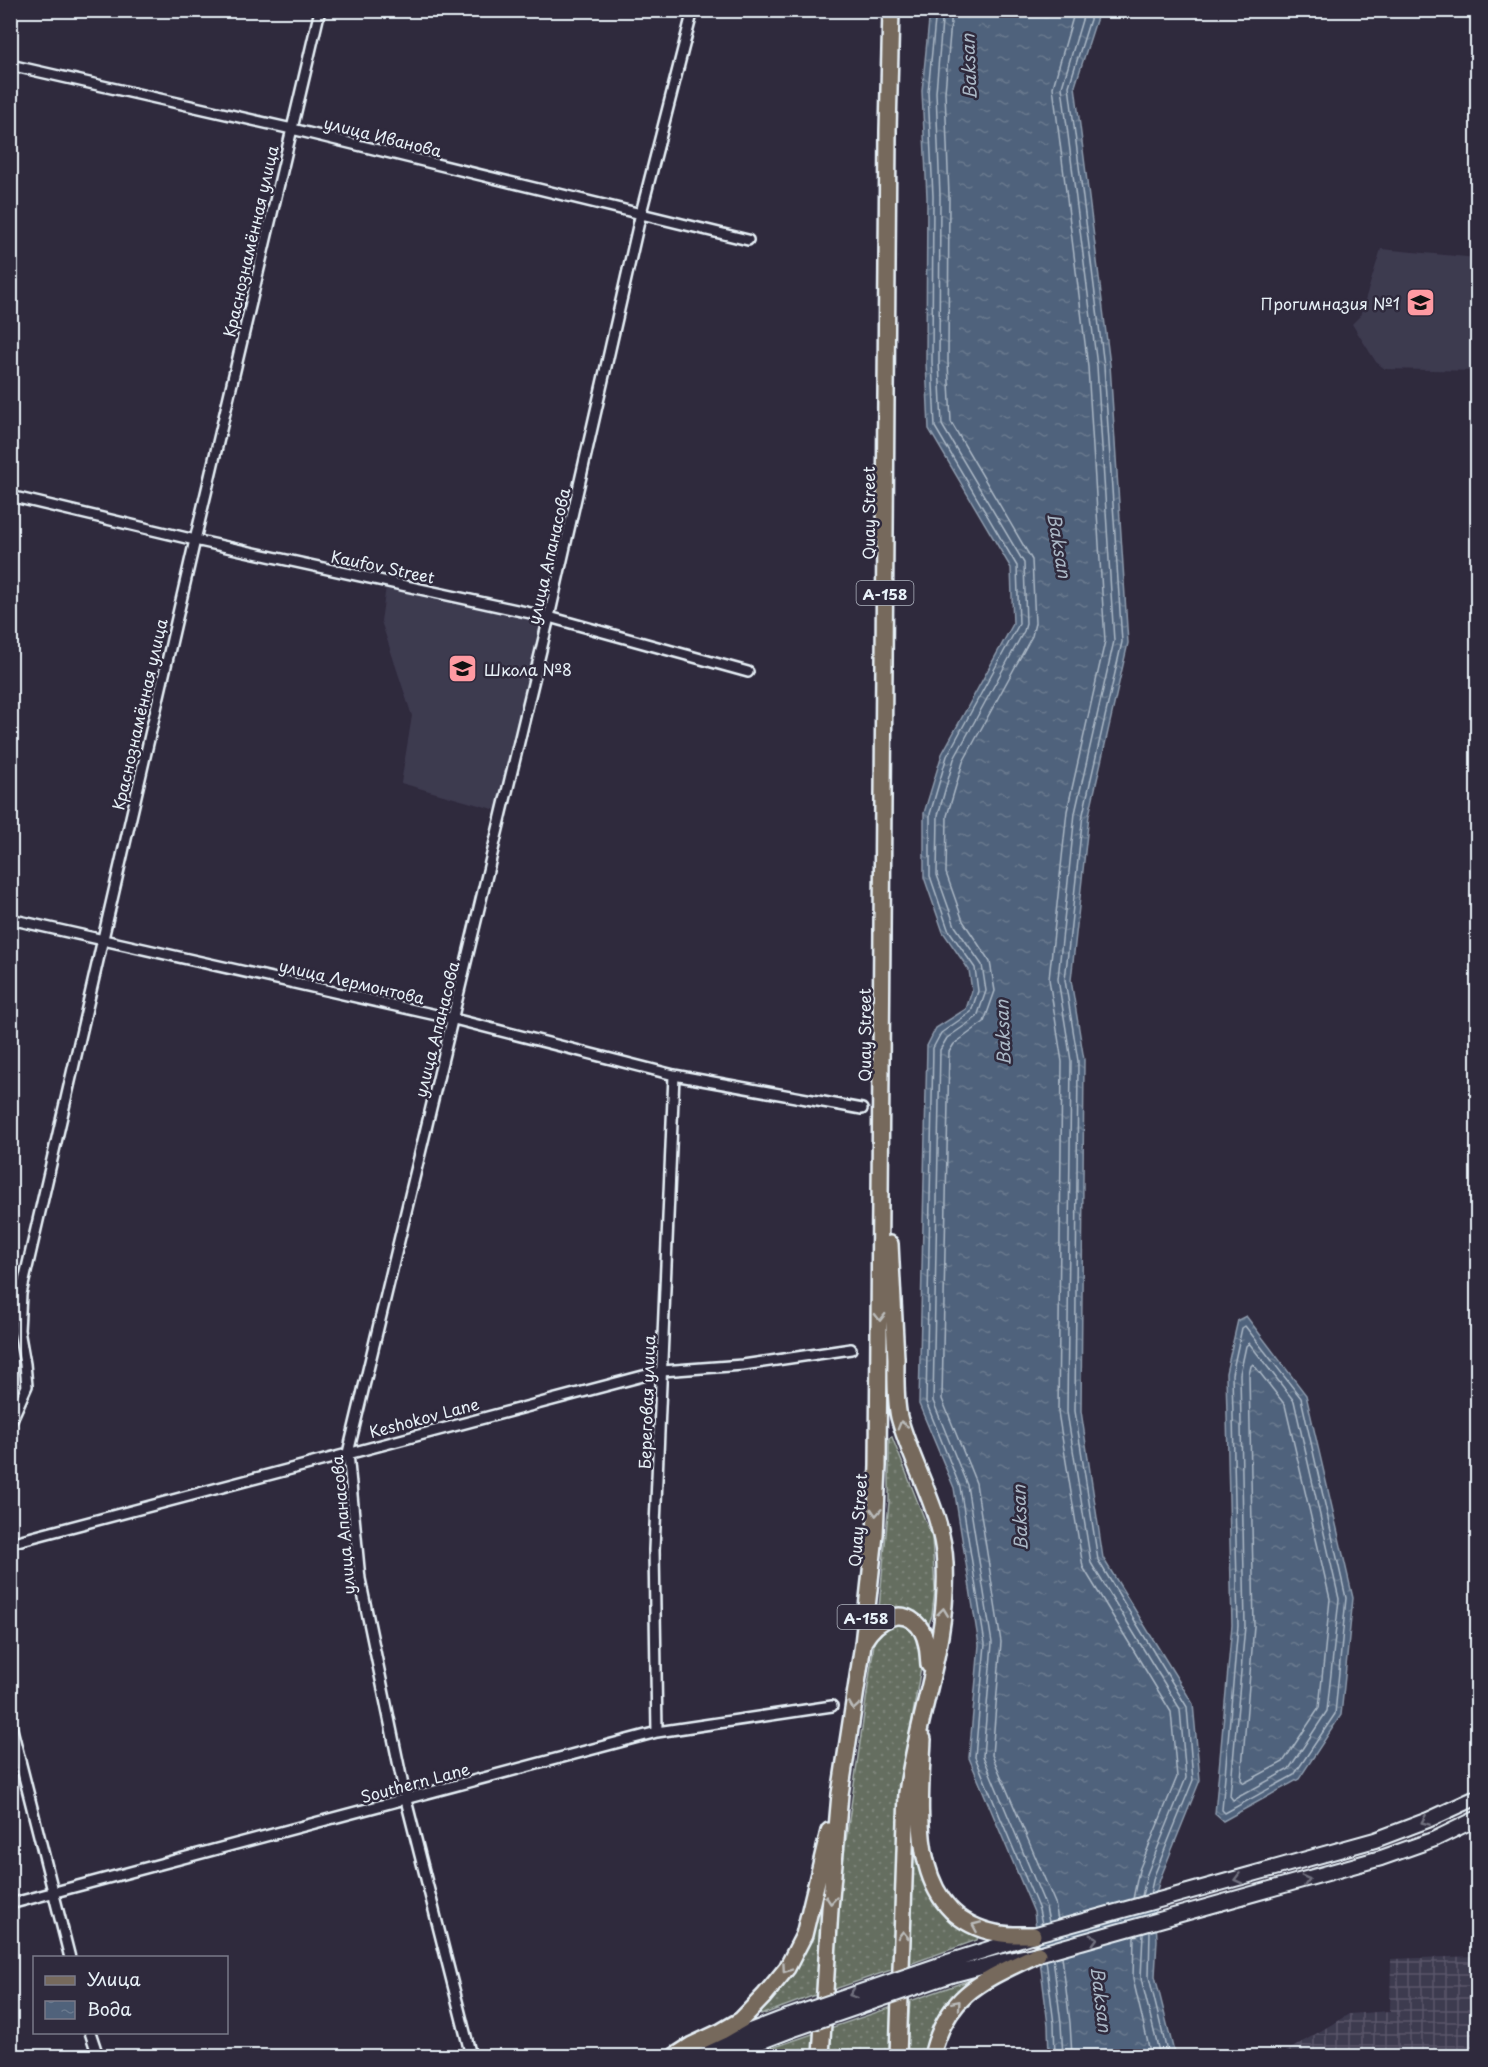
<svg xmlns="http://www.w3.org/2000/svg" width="1488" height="2067" viewBox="0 0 1488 2067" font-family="'Playpen Sans',sans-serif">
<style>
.built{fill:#3e3a50}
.industrial{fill:url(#industrial-grid)}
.grass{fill:url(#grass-dots);stroke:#a6b0ac;stroke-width:1.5}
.water{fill:url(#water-ripples);stroke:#8d9bad;stroke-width:1.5}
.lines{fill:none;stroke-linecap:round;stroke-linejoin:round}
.shore{stroke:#abb8c6;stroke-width:1.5}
.minor-casing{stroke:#e8f1f8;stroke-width:14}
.secondary-casing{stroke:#e8f1f8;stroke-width:18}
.primary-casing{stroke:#e8f1f8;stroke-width:20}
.minor{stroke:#2f2a3d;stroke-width:9}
.secondary{stroke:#2f2a3d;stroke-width:14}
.primary{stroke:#76695c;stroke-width:15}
.secondary-bridge-casing{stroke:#e8f1f8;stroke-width:18;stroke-linecap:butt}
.secondary-bridge{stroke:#2f2a3d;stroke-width:14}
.oneway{stroke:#babbba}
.oneway2{stroke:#70707e}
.labels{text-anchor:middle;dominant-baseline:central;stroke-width:5;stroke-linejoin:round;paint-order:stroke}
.shield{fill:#2f2a3d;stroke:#b0b5c0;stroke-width:1.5}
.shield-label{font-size:15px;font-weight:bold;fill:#e8f1f8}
.street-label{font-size:16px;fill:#e8f1f8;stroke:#2f2a3d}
.poi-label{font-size:16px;fill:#e8f1f8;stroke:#2f2a3d;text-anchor:end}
.water-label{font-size:18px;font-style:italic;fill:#abb8c6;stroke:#2f2a3d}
</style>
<defs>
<pattern id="industrial-grid" width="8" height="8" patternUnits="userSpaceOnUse" patternTransform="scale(1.5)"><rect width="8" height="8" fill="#3e3a50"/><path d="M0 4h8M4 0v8" fill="none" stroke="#5a576a"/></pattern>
<pattern id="grass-dots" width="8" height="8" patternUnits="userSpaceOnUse" patternTransform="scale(1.5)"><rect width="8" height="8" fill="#656e61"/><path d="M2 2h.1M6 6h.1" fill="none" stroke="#7b8378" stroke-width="1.8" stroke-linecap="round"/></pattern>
<pattern id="water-ripples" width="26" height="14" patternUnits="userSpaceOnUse" patternTransform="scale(1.5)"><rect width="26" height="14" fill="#50627b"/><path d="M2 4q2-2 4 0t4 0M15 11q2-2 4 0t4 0" fill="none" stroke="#69798e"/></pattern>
</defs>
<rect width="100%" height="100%" fill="#2f2a3d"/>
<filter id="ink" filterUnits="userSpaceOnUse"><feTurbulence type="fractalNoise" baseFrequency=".0167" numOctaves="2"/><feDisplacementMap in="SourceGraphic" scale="12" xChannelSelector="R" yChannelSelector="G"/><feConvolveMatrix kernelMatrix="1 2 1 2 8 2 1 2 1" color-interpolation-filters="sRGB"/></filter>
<g filter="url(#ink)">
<path class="built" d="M 1381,249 L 1477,258 L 1477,371 L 1385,369 L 1376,362 L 1352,324 L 1360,316 Z
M 386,587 L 542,619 L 500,811 L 401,783 L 412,716 L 381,621 Z"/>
<path class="industrial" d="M 1477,1956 L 1477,2056 L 1279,2056 L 1349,2014 L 1390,2011 L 1391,1959 Z"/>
<path class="grass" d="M 892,1437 L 932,1538 L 935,1590 L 932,1615 L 929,1624 C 915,1609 899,1604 880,1610 L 879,1608 L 889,1502 L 889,1438 Z
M 895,1621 L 908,1624 L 918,1632 L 923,1655 L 902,1778 L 897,1968 L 832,1990 L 840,1883 L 875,1637 L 883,1626 Z
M 914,1787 L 921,1865 L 979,1933 L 977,1940 L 910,1964 L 910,1860 Z
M 827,1864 L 818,1994 L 761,2015 L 758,2011 C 773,1996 787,1982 798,1964 C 817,1935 820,1897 827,1864 Z
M 970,1980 L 972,1983 L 927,2056 L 906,2056 L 910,2001 Z
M 895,2006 L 891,2056 L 828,2056 L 830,2028 Z
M 815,2033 L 814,2056 L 749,2056 Z"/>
<path class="water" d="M 930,11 L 1099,11 L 1075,86 L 1110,365 L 1128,643 L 1089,815 L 1071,980 L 1084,1060 L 1081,1411 L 1103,1558 L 1193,1704 L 1200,1780 L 1160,1879 L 1155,1897 L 1157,1940 L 1155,1976 L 1175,2056 L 1049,2056 L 1048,2025 L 1034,1912 L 969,1758 L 979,1645 L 954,1488 L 919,1404 L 927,1046 L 936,1028 L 966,1009 L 972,991 L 969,970 L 943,932 L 924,877 L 924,813 L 942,754 L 1013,624 L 1011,568 L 929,429 L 926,362 L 927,197 L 922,91 Z
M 1246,1316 L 1306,1395 L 1353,1598 L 1341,1715 L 1299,1779 L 1223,1821 L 1215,1814 L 1232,1625 L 1226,1373 L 1238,1320 Z"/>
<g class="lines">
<path class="shore" d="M 936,10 L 928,92 L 933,196 L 932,362 L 935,427 L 1017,566 L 1019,624 L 947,756 L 930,814 L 930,876 L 948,929 L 975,968 L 978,991 L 971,1012 L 941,1033 L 933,1048 L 926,1402 L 960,1487 L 985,1644 L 975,1757 L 1039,1910 L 1042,1924
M 943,10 L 936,92 L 940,196 L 939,362 L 942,425 L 1024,563 L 1026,624 L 1024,631 L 954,759 L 938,815 L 937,875 L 955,926 L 982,965 L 986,991 L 977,1017 L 947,1038 L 940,1050 L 933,1401 L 967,1485 L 992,1643 L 983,1756 L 1046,1907 L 1049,1922
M 952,10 L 945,92 L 949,196 L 948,362 L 951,422 L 1032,560 L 1035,623 L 1032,636 L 963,762 L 947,816 L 946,873 L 963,921 L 990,962 L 995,991 L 984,1022 L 954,1044 L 949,1052 L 942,1399 L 976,1483 L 1001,1642 L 992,1755 L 1055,1903 L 1058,1920
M 1075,10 L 1053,87 L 1088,367 L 1105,641 L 1067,811 L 1049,979 L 1062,1062 L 1058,1412 L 1083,1567 L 1171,1712 L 1177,1777 L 1139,1870 L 1133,1899
M 1085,10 L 1062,87 L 1097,366 L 1114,641 L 1075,813 L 1058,979 L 1071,1061 L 1067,1412 L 1091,1563 L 1180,1709 L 1186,1778 L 1147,1874 L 1142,1896
M 1093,10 L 1069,86 L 1104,366 L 1122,642 L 1083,814 L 1065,980 L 1078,1061 L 1075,1411 L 1098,1560 L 1187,1707 L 1193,1780 L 1154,1876 L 1150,1894
M 1245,1326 L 1301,1398 L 1346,1598 L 1335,1714 L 1294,1775 L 1225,1813 L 1222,1810 L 1238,1626 L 1232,1374 L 1242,1328 Z
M 1249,1343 L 1294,1401 L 1339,1599 L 1327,1711 L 1289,1769 L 1233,1800 L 1230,1796 L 1245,1626 L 1240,1374 L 1246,1346 Z
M 1253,1364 L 1285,1405 L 1330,1599 L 1319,1708 L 1283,1762 L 1244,1783 L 1241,1780 L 1254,1626 L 1249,1375 L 1251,1366 Z
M 1150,1931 L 1149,1977 L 1168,2056
M 1143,1933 L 1141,1978 L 1160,2056
M 1134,1936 L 1133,1979 L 1151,2056
M 1062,1956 L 1070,2023 L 1072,2056
M 1053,1958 L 1061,2024 L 1063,2056
M 1046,1960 L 1054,2024 L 1055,2056"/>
<defs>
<path id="minor" d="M 10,65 L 292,129 L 748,240
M 10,496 L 195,540 L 549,617 L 748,672
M 10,919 L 454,1019 L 674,1075 L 862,1109
M 10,1424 L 27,1386 L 25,1364 L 19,1330 L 21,1294 L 195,540 L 320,10
M 10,1543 L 662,1371 L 743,1365 L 851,1349
M 10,1721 L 70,1958
M 657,1732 L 654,1550 L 674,1075
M 10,1904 L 657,1732 L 832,1706
M 90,2032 L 98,2056
M 471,2056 L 406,1800 L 360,1579 L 348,1453 L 549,617 L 641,213 L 693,10"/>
<path id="secondary" d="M 948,1962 L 1033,1935 L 1375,1840 L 1428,1820 L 1478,1797
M 951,1975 L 1004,1961 L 1038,1954 L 1381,1858 L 1435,1839 L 1478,1818
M 684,2056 L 787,2017
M 723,2056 L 791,2030"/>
<path id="primary" d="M 890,1244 C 892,1282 894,1320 896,1358 C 896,1377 895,1398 899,1417 C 912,1466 943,1512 945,1564 C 949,1642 917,1717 907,1793 L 898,2056
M 864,1641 C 877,1619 905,1603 922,1631 C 928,1642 928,1653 929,1665
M 923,1739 C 920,1808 906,1915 996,1933 C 1008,1936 1021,1935 1033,1935
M 675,2056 L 692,2045 L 722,2031 L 741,2020 L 764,1996 L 787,1968 L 804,1935 L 829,1831
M 821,2056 L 830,1909 L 840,1794 L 863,1644 L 875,1535 L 878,1466 L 888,130 L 891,10
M 932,2056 C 947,1993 984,1980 1038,1954"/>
</defs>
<use href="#minor" class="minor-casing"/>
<use href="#secondary" class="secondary-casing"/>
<use href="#primary" class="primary-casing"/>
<use href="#minor" class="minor"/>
<use href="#secondary" class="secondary"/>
<use href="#primary" class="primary"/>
<defs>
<path id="secondary-bridge" d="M 787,2017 L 948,1962
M 791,2030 L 951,1975"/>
</defs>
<use href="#secondary-bridge" class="secondary-bridge-casing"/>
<use href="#secondary-bridge" class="secondary-bridge"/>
</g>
<defs><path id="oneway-chevron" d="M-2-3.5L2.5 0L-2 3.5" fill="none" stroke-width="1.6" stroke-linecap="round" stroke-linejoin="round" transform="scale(1.5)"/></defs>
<g class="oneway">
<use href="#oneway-chevron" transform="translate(880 1317) rotate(91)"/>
<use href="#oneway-chevron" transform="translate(902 1425) rotate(-106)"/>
<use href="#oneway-chevron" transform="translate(876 1512) rotate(93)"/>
<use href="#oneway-chevron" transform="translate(943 1612) rotate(-83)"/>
<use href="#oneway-chevron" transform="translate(854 1706) rotate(99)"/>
<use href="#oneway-chevron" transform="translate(831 1900) rotate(95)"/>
<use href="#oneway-chevron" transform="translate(976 1926) rotate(-156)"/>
<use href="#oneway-chevron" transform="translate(903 1935) rotate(-90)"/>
<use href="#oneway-chevron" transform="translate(786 1969) rotate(125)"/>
<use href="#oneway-chevron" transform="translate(957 2004) rotate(-49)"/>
</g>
<g class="oneway2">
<use href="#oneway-chevron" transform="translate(1425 1821) rotate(157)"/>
<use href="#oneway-chevron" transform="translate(1238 1879) rotate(165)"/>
<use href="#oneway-chevron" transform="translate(1306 1880) rotate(-15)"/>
<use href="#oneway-chevron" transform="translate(1094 1939) rotate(-15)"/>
<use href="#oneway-chevron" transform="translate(853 1994) rotate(161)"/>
</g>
</g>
<defs>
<symbol id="school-square" viewBox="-11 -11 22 22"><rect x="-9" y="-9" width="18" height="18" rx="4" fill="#ff9aa2" stroke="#2f2a3d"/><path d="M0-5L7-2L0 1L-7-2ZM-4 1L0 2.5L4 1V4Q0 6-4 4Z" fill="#111"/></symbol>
</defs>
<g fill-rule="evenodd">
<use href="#school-square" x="1404" y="286" width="33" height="33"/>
<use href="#school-square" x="446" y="652" width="33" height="33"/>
</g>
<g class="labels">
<g class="shield">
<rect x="856.5" y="581" width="57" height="24" rx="4.5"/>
<rect x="837.5" y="1605" width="57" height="24" rx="4.5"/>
</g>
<g class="shield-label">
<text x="885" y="593">А-158</text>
<text x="866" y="1617">А-158</text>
</g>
<g class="street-label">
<text transform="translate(383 136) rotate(14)">улица Иванова</text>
<text transform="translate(250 241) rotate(-77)">Краснознамённая улица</text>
<text transform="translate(868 513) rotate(-90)">Quay Street</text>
<text transform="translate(548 556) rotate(-77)">улица Апанасова</text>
<text transform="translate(383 566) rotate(12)">Kaufov Street</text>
<text transform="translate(139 714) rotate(-77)">Краснознамённая улица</text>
<text transform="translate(352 981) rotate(13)">улица Лермонтова</text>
<text transform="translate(436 1029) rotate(-76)">улица Апанасова</text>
<text transform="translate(864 1035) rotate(-90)">Quay Street</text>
<text transform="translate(646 1402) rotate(-88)">Береговая улица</text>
<text transform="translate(424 1417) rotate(-15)">Keshokov Lane</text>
<text transform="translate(857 1520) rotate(-86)">Quay Street</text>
<text transform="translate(342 1525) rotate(-95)">улица Апанасова</text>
<text transform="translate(415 1782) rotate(-15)">Southern Lane</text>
</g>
<g class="poi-label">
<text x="1400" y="303">Прогимназия №1</text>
<text x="484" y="669" text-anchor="start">Школа №8</text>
</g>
<g class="water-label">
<text transform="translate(968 67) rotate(-92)">Baksan</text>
<text transform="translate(1060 545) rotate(80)">Baksan</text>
<text transform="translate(1002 1033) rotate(-92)">Baksan</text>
<text transform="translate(1019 1518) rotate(-92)">Baksan</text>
<text transform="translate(1102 1999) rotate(83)">Baksan</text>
</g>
</g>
<rect width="1488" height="2067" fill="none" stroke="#2f2a3d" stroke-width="36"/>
<rect x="18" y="18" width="1452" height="2031" fill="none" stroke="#e8f1f8" stroke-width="2" filter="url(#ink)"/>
<rect x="33" y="1956" width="195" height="78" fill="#2f2a3d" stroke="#797a88" stroke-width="1.5"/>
<rect x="45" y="1976" width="30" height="9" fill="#76695c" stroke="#797a88" stroke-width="1.5"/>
<text x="87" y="1986" font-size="18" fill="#e8f1f8">Улица</text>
<rect x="45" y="2001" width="30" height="18" fill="url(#water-ripples)" stroke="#797a88" stroke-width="1.5"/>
<text x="87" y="2016" font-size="18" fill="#e8f1f8">Вода</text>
</svg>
